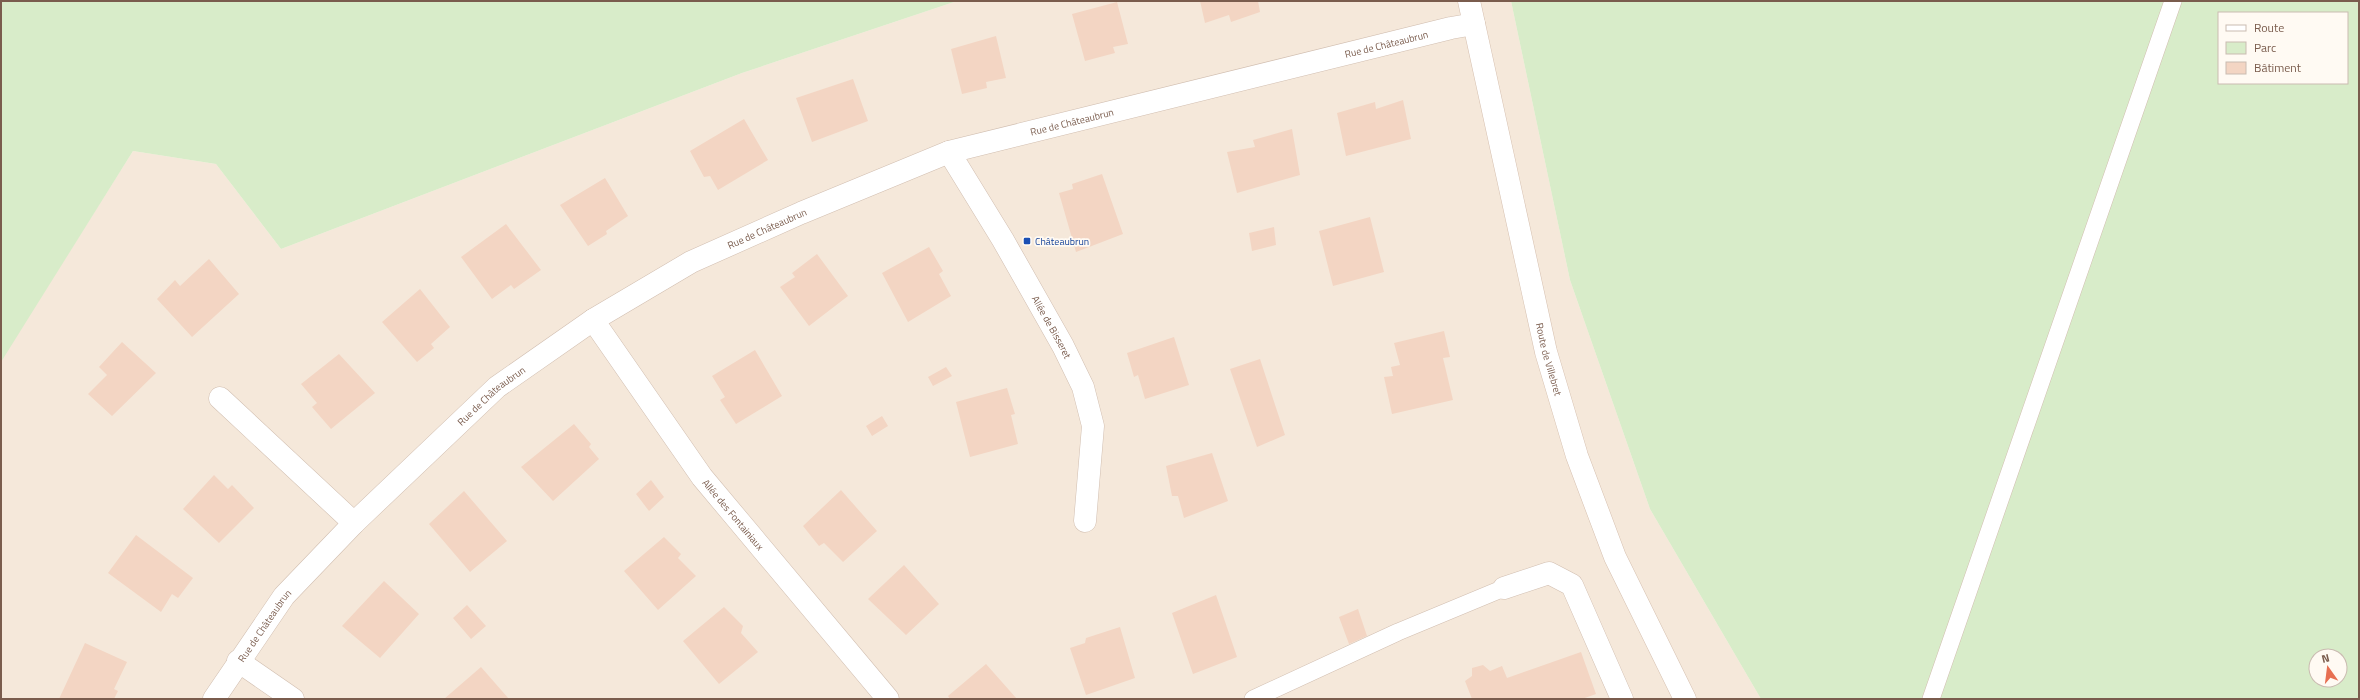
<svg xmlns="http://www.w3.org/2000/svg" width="2360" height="700" viewBox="0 0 2360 700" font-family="'Titillium Web',sans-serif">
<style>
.residential{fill:#f5e8da}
.green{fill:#d8ecc9;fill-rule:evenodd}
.building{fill:#f3d5c3}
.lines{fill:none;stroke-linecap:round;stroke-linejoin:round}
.service-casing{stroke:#d1beb0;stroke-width:18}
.minor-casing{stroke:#d1beb0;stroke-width:23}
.secondary-casing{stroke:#d6c0b0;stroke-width:23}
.service{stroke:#fff;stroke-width:17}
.minor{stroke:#fff;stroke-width:22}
.secondary{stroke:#fff;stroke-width:22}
.transit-dot{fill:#1a4fb4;stroke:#fffaf3;stroke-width:1.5}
.labels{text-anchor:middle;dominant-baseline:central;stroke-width:3.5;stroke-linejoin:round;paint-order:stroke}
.street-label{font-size:10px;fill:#7a5c4d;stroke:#fffaf3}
.transit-label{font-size:10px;fill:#164399;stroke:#fffaf3;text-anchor:start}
</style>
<rect width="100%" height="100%" fill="#fdf6ec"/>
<path class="residential" d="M 957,1 L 1511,1 L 1570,280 L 1650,509 L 1761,699 L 1,699 L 2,358 L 133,151 L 216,164 L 281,249 L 742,73 Z"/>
<path class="green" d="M 1,1 L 957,1 L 742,73 L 281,249 L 216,164 L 133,151 L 1,362 Z
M 1511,1 L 2359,1 L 2359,699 L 1761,699 L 1650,509 L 1570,280 ZM 2219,13 L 2347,13 L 2347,83 L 2219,83 ZM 2316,656 L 2340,656 L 2340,680 L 2316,680 Z"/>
<path class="building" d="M 1200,1 L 1258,1 L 1260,12 L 1231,22 L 1229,15 L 1205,23 Z
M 1117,2 L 1128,44 L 1113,47 L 1115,53 L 1085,61 L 1072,14 Z
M 996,36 L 1006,78 L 986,82 L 987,88 L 962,94 L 951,49 Z
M 853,79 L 868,121 L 812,142 L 796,98 Z
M 1403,100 L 1411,139 L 1346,156 L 1337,113 L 1375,102 L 1376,109 Z
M 744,119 L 768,160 L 718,190 L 710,176 L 704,177 L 690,151 Z
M 1292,129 L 1300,175 L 1237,193 L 1227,152 L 1255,147 L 1253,140 Z
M 1102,174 L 1123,234 L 1076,252 L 1059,193 L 1073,189 L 1072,184 Z
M 605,178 L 628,216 L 606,231 L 607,234 L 588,246 L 560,205 Z
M 1370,217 L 1384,272 L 1333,286 L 1319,231 Z
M 506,224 L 541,270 L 514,289 L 511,285 L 492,299 L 461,257 Z
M 1274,227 L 1276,245 L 1252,251 L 1249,233 Z
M 929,247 L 943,271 L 939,274 L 951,296 L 908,322 L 882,273 Z
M 817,254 L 848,296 L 809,326 L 780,287 L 795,277 L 792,273 Z
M 209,259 L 239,294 L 192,337 L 157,299 L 175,280 L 180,286 Z
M 420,289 L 450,327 L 431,344 L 434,348 L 417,362 L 382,322 Z
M 1444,331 L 1450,357 L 1443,358 L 1453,400 L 1392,414 L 1384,377 L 1393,376 L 1391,367 L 1400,365 L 1394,343 Z
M 1174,337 L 1189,385 L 1145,399 L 1138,375 L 1134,377 L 1127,353 Z
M 122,342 L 156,373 L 112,416 L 88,394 L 107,375 L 99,367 Z
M 755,350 L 782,396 L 736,424 L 720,400 L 725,397 L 712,376 Z
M 339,354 L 375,393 L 331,429 L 312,407 L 317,403 L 301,384 Z
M 1260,359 L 1285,435 L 1257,447 L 1230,369 Z
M 946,367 L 952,376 L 933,386 L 928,377 Z
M 1007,388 L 1015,414 L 1011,415 L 1018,444 L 970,457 L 956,402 Z
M 882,416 L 888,426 L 872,436 L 866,426 Z
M 574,424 L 591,444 L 589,447 L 599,459 L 553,501 L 521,467 Z
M 1212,453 L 1228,501 L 1184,518 L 1178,496 L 1172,496 L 1166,466 Z
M 214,475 L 228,489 L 232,485 L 254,508 L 219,543 L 183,509 Z
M 651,480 L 664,497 L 649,511 L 636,494 Z
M 841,490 L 877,531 L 843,562 L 824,543 L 819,546 L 803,526 Z
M 464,491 L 507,541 L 470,572 L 429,524 Z
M 136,535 L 193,578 L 178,598 L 172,594 L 161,612 L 108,573 Z
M 664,537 L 681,554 L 678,558 L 696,576 L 658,610 L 624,571 Z
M 904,565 L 939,604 L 906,635 L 868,599 Z
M 384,581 L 419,614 L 380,658 L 342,626 Z
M 1216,595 L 1237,657 L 1193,674 L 1172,613 Z
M 467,605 L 486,626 L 471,639 L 453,618 Z
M 724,607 L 743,626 L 741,633 L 758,652 L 719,684 L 683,641 Z
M 1358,609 L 1367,636 L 1349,644 L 1339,617 Z
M 1120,627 L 1135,678 L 1086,695 L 1070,648 L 1085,643 L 1086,638 Z
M 85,643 L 127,662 L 114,689 L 118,691 L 114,699 L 59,699 Z
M 1581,652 L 1596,694 L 1582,699 L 1472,699 L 1465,681 L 1472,676 L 1472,668 L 1483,665 L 1490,671 L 1502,666 L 1507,678 Z
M 986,664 L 1017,699 L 950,699 L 948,696 Z
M 481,667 L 509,699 L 444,699 Z"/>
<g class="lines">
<defs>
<path id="service" d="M 1253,699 L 1398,632 L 1504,588
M 1931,699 L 2173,1"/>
<g id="minor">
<path id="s1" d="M 949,152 L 1003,240 L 1063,346 L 1083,387 L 1093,426 L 1085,521"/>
<path id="s2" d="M 593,320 L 702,477 L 888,699"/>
<path d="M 220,398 L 354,523"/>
<path d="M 1504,588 L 1549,573 L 1572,585 L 1622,699"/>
<path d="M 238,661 L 293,699"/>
<path id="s3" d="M 214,699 L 284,596 L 354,523 L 497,387 L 593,320 L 691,262 L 801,213 L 949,152 L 1451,28 L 1474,24"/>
</g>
<g id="secondary">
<path id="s4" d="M 1469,1 L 1546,352 L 1577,456 L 1615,557 L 1685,699"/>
</g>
</defs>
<use href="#service" class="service-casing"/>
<use href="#minor" class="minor-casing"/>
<use href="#secondary" class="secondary-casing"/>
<use href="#service" class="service"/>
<use href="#minor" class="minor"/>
<use href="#secondary" class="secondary"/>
</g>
<rect class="transit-dot" x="1023" y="237" width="8" height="8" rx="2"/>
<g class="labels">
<g class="street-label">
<text stroke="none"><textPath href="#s3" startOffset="1385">Rue de Châteaubrun</textPath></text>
<text stroke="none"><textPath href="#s3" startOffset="1061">Rue de Châteaubrun</textPath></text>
<text stroke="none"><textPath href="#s3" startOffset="737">Rue de Châteaubrun</textPath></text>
<text stroke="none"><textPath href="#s1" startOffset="203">Allée de Bisseret</textPath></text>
<text stroke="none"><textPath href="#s4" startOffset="367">Route de Villebret</textPath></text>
<text stroke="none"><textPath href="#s3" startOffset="413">Rue de Châteaubrun</textPath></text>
<text stroke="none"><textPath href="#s2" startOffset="240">Allée des Fontainiaux</textPath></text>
<text stroke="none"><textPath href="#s3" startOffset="89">Rue de Châteaubrun</textPath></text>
</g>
<g class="transit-label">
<text x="1035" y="241">Châteaubrun</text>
</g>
</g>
<rect width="2360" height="700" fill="none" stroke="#7a5c4d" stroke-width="4"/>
<rect x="2218" y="12" width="130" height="72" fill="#fffaf3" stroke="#cabbb1"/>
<rect x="2226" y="25" width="20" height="6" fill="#ffffff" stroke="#cabbb1"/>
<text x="2254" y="32" font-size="12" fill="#7a5c4d">Route</text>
<rect x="2226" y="42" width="20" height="12" fill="#d8ecc9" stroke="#cabbb1"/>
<text x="2254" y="52" font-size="12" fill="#7a5c4d">Parc</text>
<rect x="2226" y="62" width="20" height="12" fill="#f3d5c3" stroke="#cabbb1"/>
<text x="2254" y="72" font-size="12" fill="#7a5c4d">Bâtiment</text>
<g transform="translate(2328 668) rotate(346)"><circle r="19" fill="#fffaf3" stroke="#cabbb1"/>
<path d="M0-3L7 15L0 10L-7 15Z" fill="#e76f51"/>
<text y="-6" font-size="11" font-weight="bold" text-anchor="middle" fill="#7a5c4d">N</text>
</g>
</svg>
